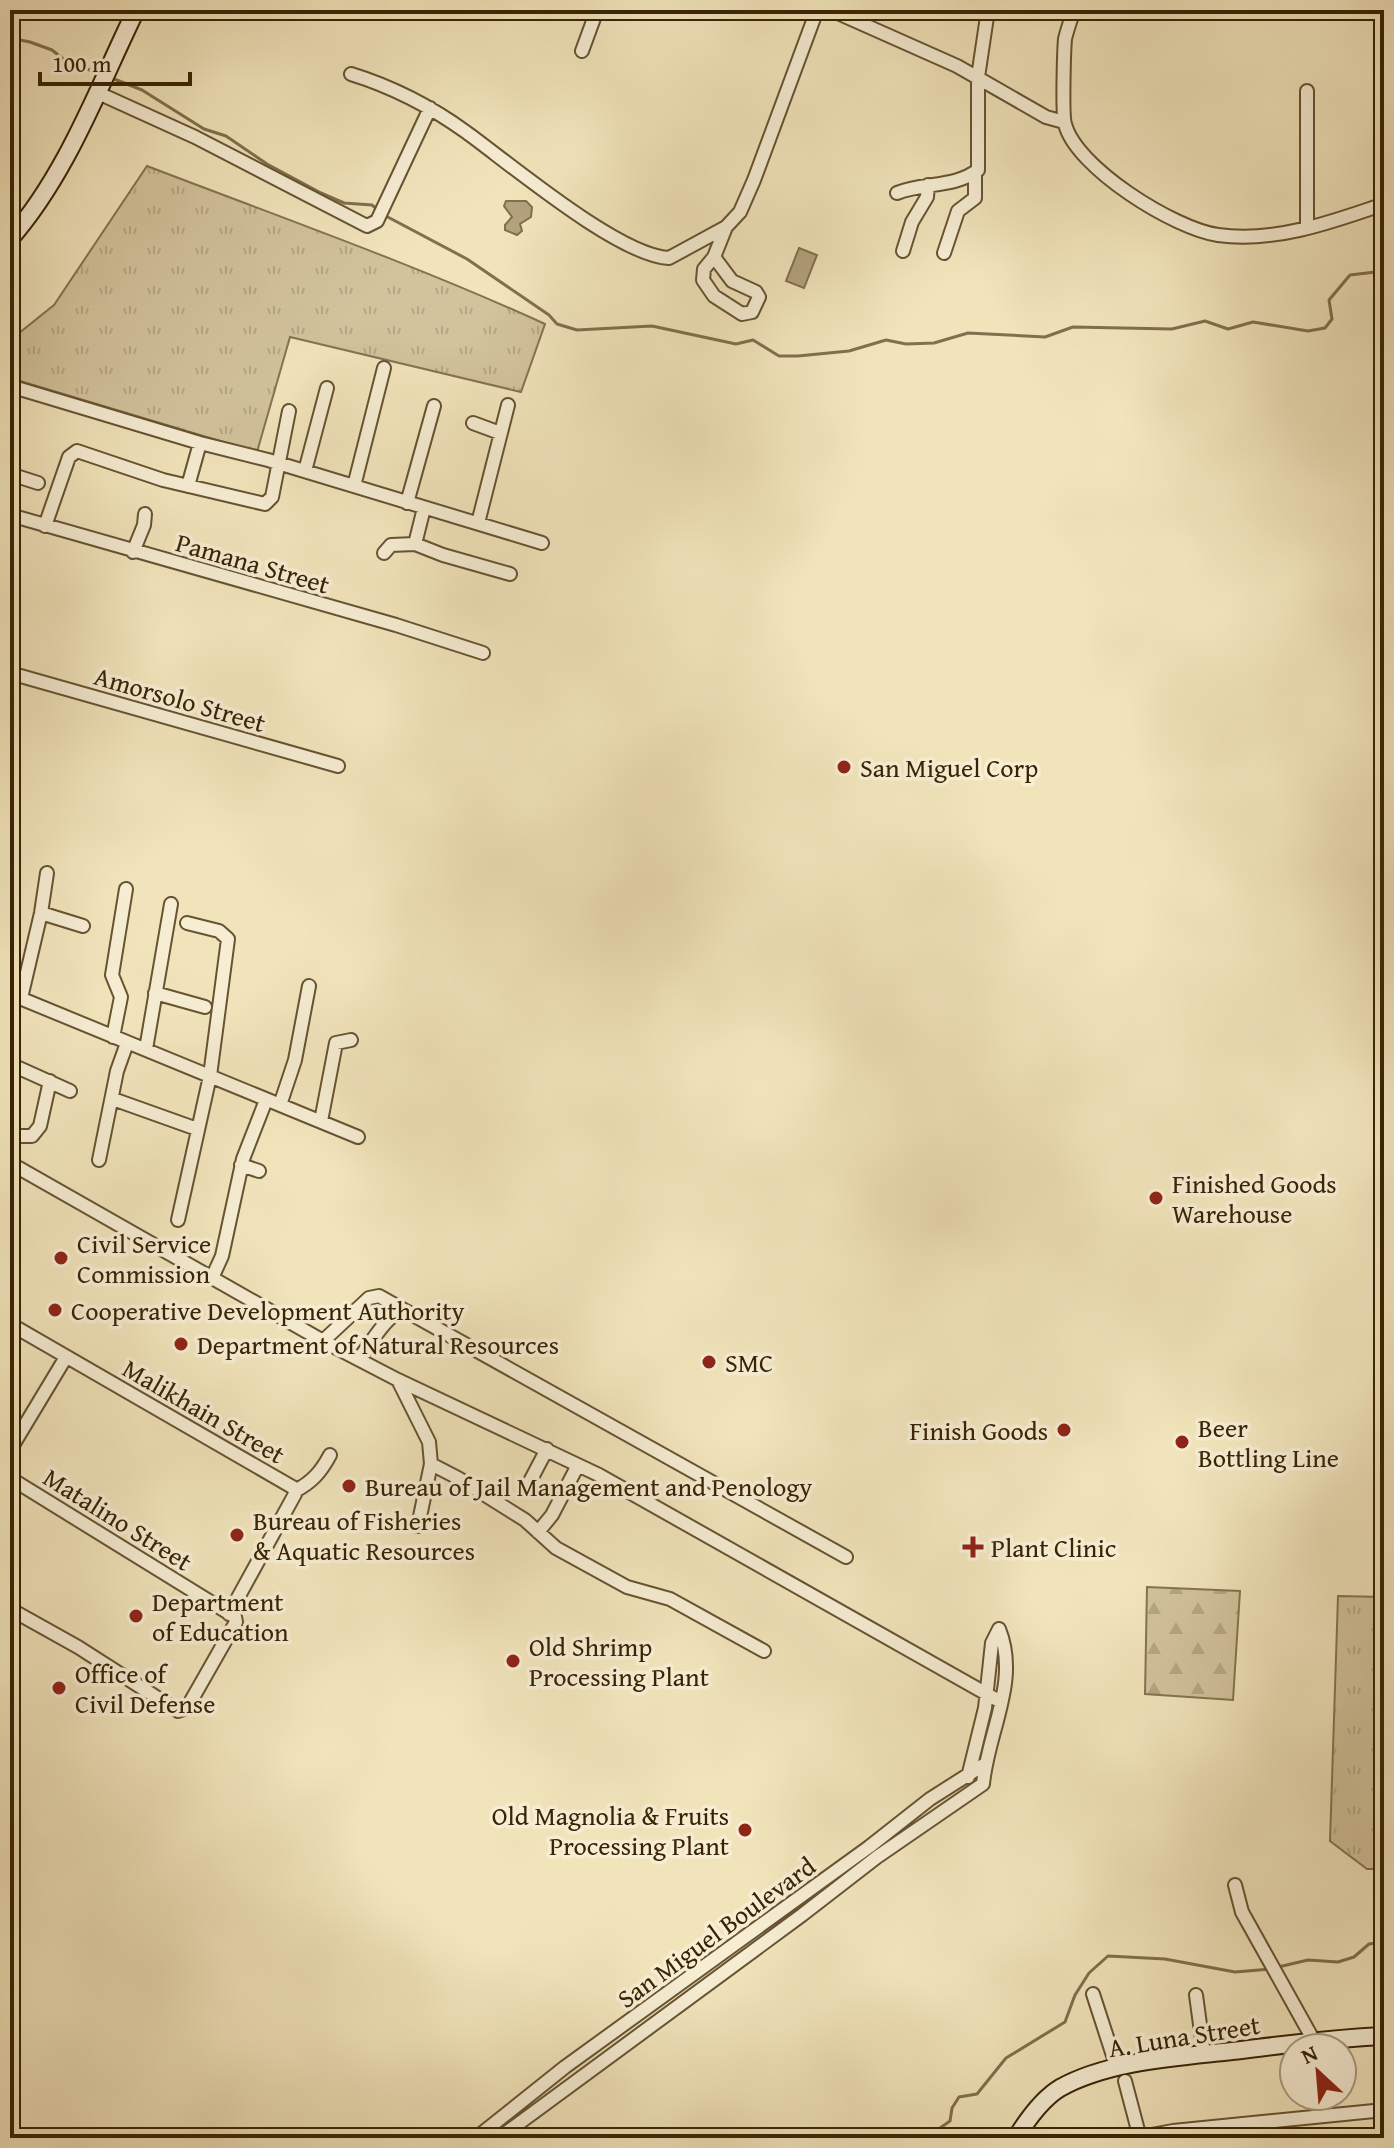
<svg xmlns="http://www.w3.org/2000/svg" width="1394" height="2148" viewBox="0 0 1394 2148" font-family="'Gentium Book Plus',serif">
<style>
.grass{fill:url(#grass-tufts);stroke:#857350;stroke-width:2}
.forest{fill:url(#forest-firs);stroke:#857350;stroke-width:2}
.water{fill:#b2a27d;stroke:#816f4d;stroke-width:2}
.lines{fill:none;stroke-linecap:round;stroke-linejoin:round}
.stream{stroke:#816f4d;stroke-width:3}
.street-casing{stroke:#665332;stroke-width:16}
.secondary-casing{stroke:#382304;stroke-width:20}
.highway-casing{stroke:#382304;stroke-width:26}
.street{stroke:#f6edd3;stroke-width:12}
.secondary{stroke:#f6edd3;stroke-width:16}
.highway{stroke:#f1e4bb;stroke-width:22}
.poi-dot{fill:#8f2418;stroke:#f6edd3;stroke-width:3}
.labels{text-anchor:middle;dominant-baseline:central;stroke-width:7;stroke-linejoin:round;paint-order:stroke}
.street-label{font-size:26px;fill:#382304;stroke:#f6edd3}
.poi-label{font-size:26px;fill:#382304;stroke:#f6edd3;text-anchor:start}
</style>
<defs>
<pattern id="grass-tufts" width="24" height="20" patternUnits="userSpaceOnUse" patternTransform="scale(2)"><rect width="24" height="20" fill="#d2c39c"/><path d="M3 7l-1-3M5 7V3M7 7l1-3M15 17l-1-3M17 17v-4M19 17l1-3" fill="none" stroke="#b5a785"/></pattern>
<pattern id="forest-firs" width="22" height="20" patternUnits="userSpaceOnUse" patternTransform="scale(2)"><rect width="22" height="20" fill="#d2c39c"/><path d="M5 1l3.5 6h-7zM16 11l3.5 6h-7z" fill="#b5a785"/></pattern>
</defs>
<rect width="100%" height="100%" fill="#f1e4bb"/>
<filter id="stains"><feTurbulence type="fractalNoise" baseFrequency=".0025" numOctaves="4"/><feColorMatrix values="0 0 0 0 .2 0 0 0 0 .09 0 0 0 0 .02 0 0 0 .5 -.17"/></filter>
<radialGradient id="worn" r=".72"><stop offset=".6" stop-color="#630" stop-opacity="0"/><stop offset="1" stop-color="#630" stop-opacity=".3"/></radialGradient>
<path class="grass" d="M 147,166 C 280,217 416,265 545,324 L 521,392 L 290,337 L 257,452 L 10,378 L 10,349 L 18,334 L 54,305 Z
M 1338,1596 L 1384,1597 L 1384,1869 L 1367,1869 L 1330,1841 Z"/>
<path class="forest" d="M 1147,1587 L 1240,1591 L 1233,1700 L 1145,1694 Z"/>
<path class="water" d="M 506,201 L 526,201 L 532,207 L 531,217 L 520,224 L 522,231 L 517,235 L 505,230 L 505,225 L 512,217 L 504,206 Z
M 799,248 L 817,255 L 804,288 L 786,281 Z"/>
<g class="lines">
<path class="stream" d="M 10,38 L 30,42 L 52,50 L 67,62 L 98,73
M 109,77 L 142,90 L 204,129 L 226,136 L 267,164 L 321,193 L 344,203 L 372,205 L 378,210
M 384,215 L 467,259 L 549,315 L 557,324 L 577,330 L 652,326 L 736,344 L 753,340 L 779,356 L 798,356 L 849,351 L 886,340 L 906,344 L 934,343 L 968,333 L 1045,337 L 1073,327 L 1172,329 L 1205,321 L 1228,329 L 1253,322 L 1308,331 L 1325,328 L 1332,319 L 1329,300 L 1350,275 L 1384,271
M 1278,1967 L 1308,1960 L 1338,1962 L 1354,1957 L 1369,1944 L 1384,1942
M 861,2138 L 872,2138
M 873,2138 L 885,2130 L 933,2133 L 950,2121 L 952,2108 L 959,2097 L 977,2094 L 1006,2058 L 1065,2022 L 1075,1995 L 1089,1973 L 1108,1956 L 1165,1959 L 1235,1972 L 1271,1969"/>
<defs>
<path id="street" d="M 831,10 L 957,66 L 1046,117 L 1064,122
M 1074,10 C 1071,19 1067,30 1065,39 C 1064,51 1062,115 1065,124 C 1076,168 1175,229 1218,235 C 1274,243 1332,222 1384,204
M 582,51 L 597,10
M 351,74 C 393,87 430,106 466,132 C 509,163 619,256 669,258 L 726,227 L 740,212 L 754,180 L 817,10
M 96,92 L 195,137 L 367,226 L 377,221 L 430,108
M 897,193 C 924,182 954,188 978,170 L 978,77 L 988,10
M 1307,228 L 1307,91
M 903,251 L 912,222 L 927,197 L 928,185
M 944,253 L 958,211 L 975,198 L 975,172
M 714,257 L 732,281 L 756,292 L 759,297 L 752,312 L 742,314 L 714,296 L 703,280 L 704,269 L 714,257 L 726,227
M 10,386 L 200,443 L 268,460 L 542,543
M 473,423 L 500,433
M 305,471 L 327,388
M 10,474 L 38,483
M 188,486 L 200,443
M 354,486 L 384,368
M 407,503 L 434,406
M 10,515 L 396,625 L 483,653
M 478,523 L 508,405
M 45,526 L 69,457 L 77,451 L 163,480 L 265,504 L 272,497 L 289,411
M 415,544 L 443,555 L 510,574
M 133,552 L 144,525 L 145,514
M 384,553 L 391,545 L 415,544 L 424,508
M 10,673 L 338,766
M 41,913 L 83,926
M 155,993 L 205,1007
M 10,994 L 358,1137
M 21,998 L 41,913 L 47,873
M 113,1037 L 121,997 L 112,975 L 126,889
M 146,1049 L 171,904
M 10,1064 L 70,1091
M 113,1099 L 197,1129
M 280,1105 L 295,1060 L 309,986
M 321,1121 L 336,1043 L 351,1040
M 10,1130 L 18,1136 L 32,1136 L 40,1126 L 50,1081
M 99,1160 L 117,1071 L 127,1043
M 10,1163 L 323,1341 L 398,1380 L 599,1475 L 1001,1702
M 241,1165 L 259,1171
M 178,1220 L 210,1076 L 228,939 L 219,931 L 187,923
M 212,1278 L 222,1256 L 243,1159 L 266,1100
M 10,1324 L 294,1488 L 295,1494 L 229,1614
M 323,1341 L 369,1298 L 379,1296 L 846,1557
M 359,1359 C 371,1343 387,1314 404,1310
M 398,1380 L 429,1442 L 431,1464 L 458,1478 L 525,1520 L 556,1548 L 627,1587 L 670,1599 L 764,1651
M 10,1450 L 66,1357
M 10,1478 L 235,1617 L 236,1622 L 187,1708 L 178,1711 L 78,1647 L 10,1609
M 527,1487 L 547,1449
M 295,1491 C 312,1482 321,1472 330,1455
M 418,1526 L 431,1464
M 538,1532 L 552,1515 L 578,1465
M 968,1777 L 985,1708 L 992,1643 L 999,1629
M 1235,1885 L 1242,1912 L 1314,2041
M 1093,1994 L 1117,2068
M 1196,1995 L 1204,2054
M 1125,2081 L 1140,2138
M 476,2138 L 565,2067 L 869,1847 L 930,1799 L 985,1764
M 499,2138 L 802,1915 L 877,1857 L 983,1784 C 988,1731 1020,1681 999,1629
M 1135,2138 L 1173,2131 L 1384,2110"/>
<path id="secondary" d="M 10,239 C 67,174 98,88 136,10
M 1016,2138 C 1027,2120 1042,2099 1060,2088 C 1108,2061 1178,2057 1232,2051 C 1283,2045 1333,2038 1384,2036"/>
<path id="highway" d="M 10,2136 L 14,2138"/>
</defs>
<use href="#street" class="street-casing"/>
<use href="#secondary" class="secondary-casing"/>
<use href="#highway" class="highway-casing"/>
<use href="#street" class="street"/>
<use href="#secondary" class="secondary"/>
<use href="#highway" class="highway"/>
</g>
<g class="poi-dot">
<circle cx="844" cy="767" r="8"/>
<circle cx="1156" cy="1198" r="8"/>
<circle cx="61" cy="1258" r="8"/>
<circle cx="55" cy="1310" r="8"/>
<circle cx="181" cy="1344" r="8"/>
<circle cx="709" cy="1362" r="8"/>
<circle cx="1064" cy="1430" r="8"/>
<circle cx="1182" cy="1442" r="8"/>
<circle cx="349" cy="1486" r="8"/>
<circle cx="237" cy="1535" r="8"/>
<path d="M969 1535h8v8h8v8h-8v8h-8v-8h-8v-8h8z"/>
<circle cx="136" cy="1616" r="8"/>
<circle cx="513" cy="1661" r="8"/>
<circle cx="59" cy="1688" r="8"/>
<circle cx="745" cy="1830" r="8"/>
</g>
<g class="labels">
<g class="street-label">
<text transform="translate(253 563) rotate(16)">Pamana Street</text>
<text transform="translate(180 699) rotate(16)">Amorsolo Street</text>
<text transform="translate(204 1411) rotate(30)">Malikhain Street</text>
<text transform="translate(118 1519) rotate(32)">Matalino Street</text>
<text transform="translate(716 1932) rotate(-36)">San Miguel Boulevard</text>
<text transform="translate(1184 2036) rotate(-9)">A. Luna Street</text>
</g>
<g class="poi-label">
<text x="860" y="767">San Miguel Corp</text>
<text x="1172" y="1183">Finished Goods<tspan x="1172" dy="30">Warehouse</tspan></text>
<text x="77" y="1243">Civil Service<tspan x="77" dy="30">Commission</tspan></text>
<text x="71" y="1310">Cooperative Development Authority</text>
<text x="197" y="1344">Department of Natural Resources</text>
<text x="725" y="1362">SMC</text>
<text x="1198" y="1427">Beer<tspan x="1198" dy="30">Bottling Line</tspan></text>
<text x="1048" y="1430" text-anchor="end">Finish Goods</text>
<text x="365" y="1486">Bureau of Jail Management and Penology</text>
<text x="253" y="1520">Bureau of Fisheries<tspan x="253" dy="30">&amp; Aquatic Resources</tspan></text>
<text x="991" y="1547">Plant Clinic</text>
<text x="152" y="1601">Department<tspan x="152" dy="30">of Education</tspan></text>
<text x="529" y="1646">Old Shrimp<tspan x="529" dy="30">Processing Plant</tspan></text>
<text x="75" y="1673">Office of<tspan x="75" dy="30">Civil Defense</tspan></text>
<text x="729" y="1815" text-anchor="end">Old Magnolia &amp; Fruits<tspan x="729" dy="30">Processing Plant</tspan></text>
</g>
</g>
<rect width="1394" height="2148" fill="none" stroke="#f1e4bb" stroke-width="40"/>
<rect x="12" y="12" width="1370" height="2124" fill="none" stroke="#382304" stroke-width="4"/>
<rect x="20" y="20" width="1354" height="2108" fill="none" stroke="#382304" stroke-width="2"/>
<g transform="translate(1318 2072) rotate(334)"><circle r="38" fill="#f6edd3" stroke="#aa9c80" stroke-width="2"/>
<path d="M0-6L14 30L0 20L-14 30Z" fill="#8f2418"/>
<text y="-12" font-size="22" font-weight="bold" text-anchor="middle" fill="#382304">N</text>
</g>
<path d="M40 72v12h150v-12" fill="none" stroke="#382304" stroke-width="4"/>
<text x="52" y="72" font-size="24" fill="#382304" stroke="#f6edd3" stroke-width="6" paint-order="stroke">100 m</text>
<rect width="100%" height="100%" filter="url(#stains)"/>
<rect width="100%" height="100%" fill="url(#worn)"/>
</svg>
